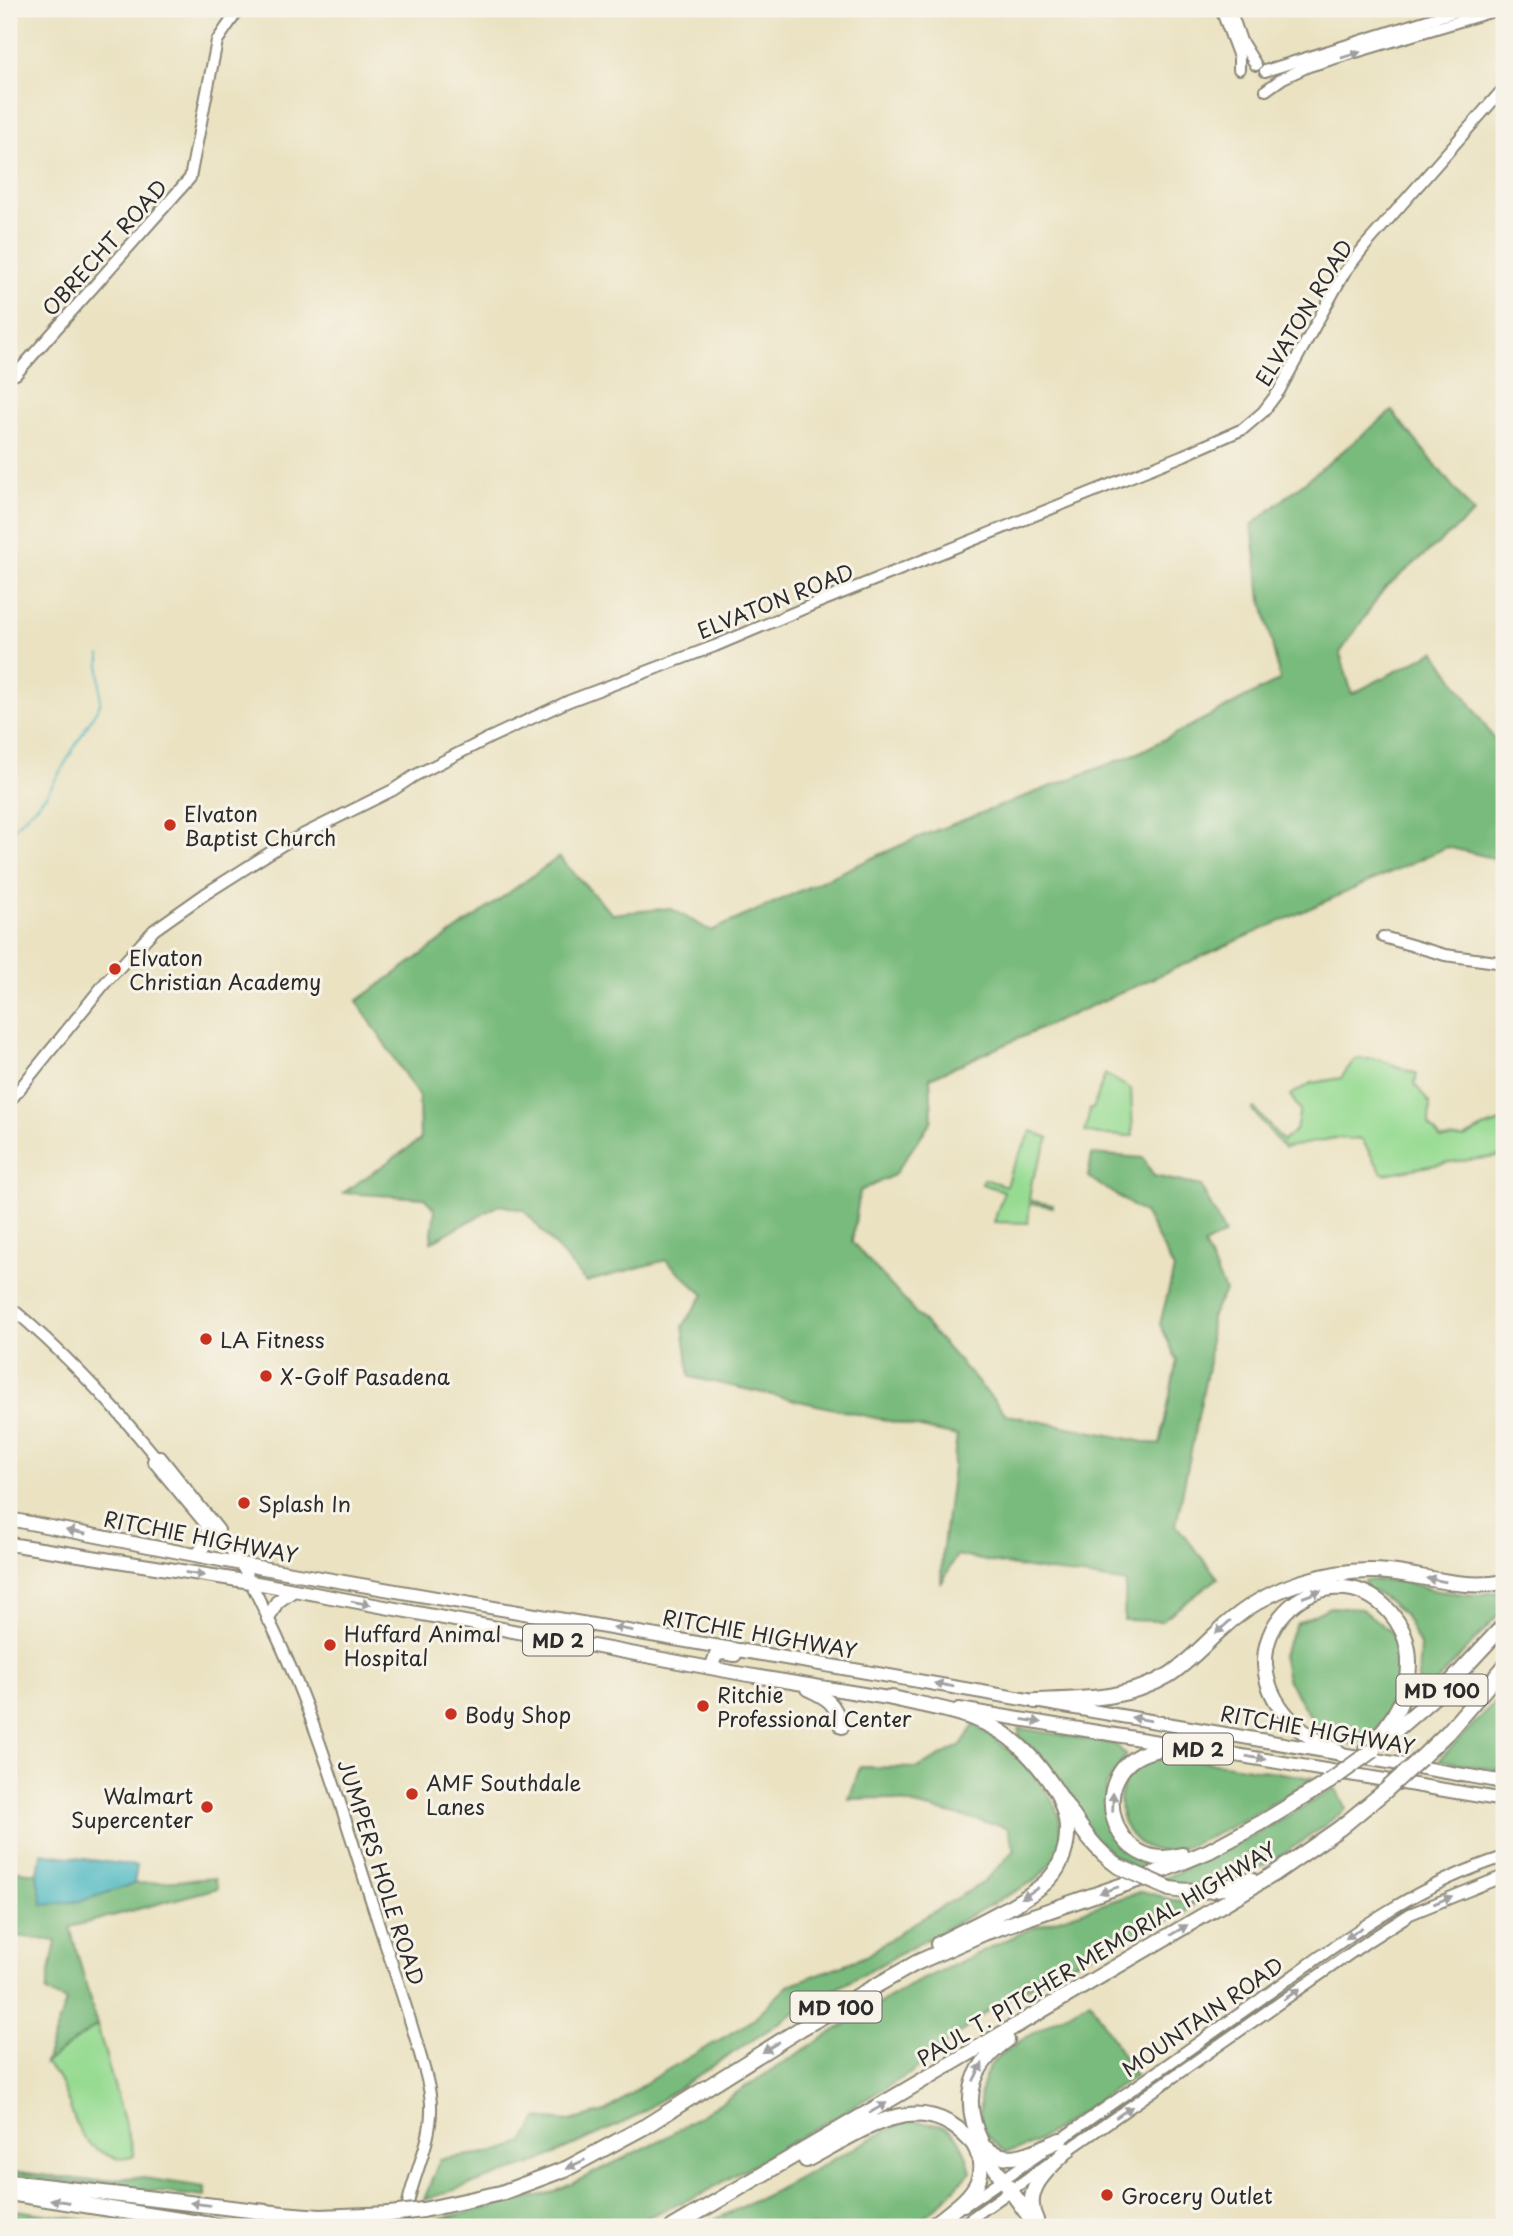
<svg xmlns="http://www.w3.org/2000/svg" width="1513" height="2236" viewBox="0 0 1513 2236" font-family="'Playpen Sans',sans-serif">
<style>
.green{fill:#97db93;stroke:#61835f;stroke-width:2}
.forest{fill:#79bb7d;stroke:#527354;stroke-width:2}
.water{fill:#48b7c1;stroke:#3a7176;stroke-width:2}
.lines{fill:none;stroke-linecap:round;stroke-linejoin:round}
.stream{stroke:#48b7c1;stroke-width:2}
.secondary-casing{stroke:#8a8676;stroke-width:14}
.primary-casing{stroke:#8a8676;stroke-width:16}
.highway-casing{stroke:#8a8676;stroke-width:18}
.secondary{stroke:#fff;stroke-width:10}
.primary{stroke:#fff;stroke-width:12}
.highway{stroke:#fff;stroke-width:14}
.highway-bridge-casing{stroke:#8a8676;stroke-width:18;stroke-linecap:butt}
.highway-bridge{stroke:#fff;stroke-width:14}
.oneway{fill:#a0a0a0}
.poi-dot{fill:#c8321e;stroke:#f7f3e8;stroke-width:2.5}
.labels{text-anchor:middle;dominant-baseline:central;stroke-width:6;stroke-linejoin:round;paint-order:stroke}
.shield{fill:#f7f3e8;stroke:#686764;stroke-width:2}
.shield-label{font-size:19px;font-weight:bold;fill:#2b2b2b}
.street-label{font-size:21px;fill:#2b2b2b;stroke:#f7f3e8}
.poi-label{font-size:21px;fill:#2b2b2b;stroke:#f7f3e8;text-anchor:start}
</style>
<rect width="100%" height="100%" fill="#f7f3e8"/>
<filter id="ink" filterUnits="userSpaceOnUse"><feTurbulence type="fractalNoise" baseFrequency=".0143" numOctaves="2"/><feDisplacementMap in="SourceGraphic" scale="14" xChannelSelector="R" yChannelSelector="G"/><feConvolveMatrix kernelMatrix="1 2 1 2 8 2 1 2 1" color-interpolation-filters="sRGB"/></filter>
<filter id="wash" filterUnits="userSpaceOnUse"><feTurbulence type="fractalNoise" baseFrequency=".00686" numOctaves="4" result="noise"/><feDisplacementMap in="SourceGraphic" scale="28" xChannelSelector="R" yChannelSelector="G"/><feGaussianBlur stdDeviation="1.57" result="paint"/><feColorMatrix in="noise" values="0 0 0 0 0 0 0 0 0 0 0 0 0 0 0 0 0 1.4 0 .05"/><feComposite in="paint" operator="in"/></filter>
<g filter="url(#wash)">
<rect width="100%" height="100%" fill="#eae2c1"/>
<path class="green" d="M 1355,1059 L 1378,1059 L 1417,1074 L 1415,1084 L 1430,1104 L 1429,1125 L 1441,1139 L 1464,1138 L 1483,1128 L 1504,1121 L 1504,1156 L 1451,1162 L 1385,1174 L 1382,1173 L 1362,1140 L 1335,1138 L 1284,1148 L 1252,1110 L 1254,1108 L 1283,1141 L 1296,1130 L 1300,1110 L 1290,1095 L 1312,1083 L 1341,1078 Z
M 1105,1074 L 1131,1089 L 1133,1136 L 1099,1135 L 1085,1132 L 1090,1109 L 1093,1109 Z
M 1032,1131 L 1049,1138 L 1032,1180 L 1029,1200 L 1053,1205 L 1053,1207 L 1030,1203 L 1028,1223 L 994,1222 L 1004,1191 L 982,1184 L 984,1179 L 1006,1186 L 1011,1170 Z
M 97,2025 L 134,2156 C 122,2161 114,2159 103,2153 C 73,2139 73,2106 59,2080 C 56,2074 50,2068 45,2063 Z"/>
<path class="forest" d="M 1392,411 L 1474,513 L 1384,589 L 1340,653 L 1352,694 L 1435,651 L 1504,754 L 1504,865 L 1493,858 L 1447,847 L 930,1078 L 932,1120 L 894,1175 L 860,1191 L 852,1242 L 1007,1415 L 1160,1445 L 1177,1360 L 1160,1324 L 1174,1269 L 1145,1214 L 1088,1177 L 1092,1154 L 1143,1158 L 1154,1176 L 1201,1186 L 1225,1234 L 1204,1245 L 1225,1291 L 1211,1317 L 1209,1362 L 1176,1525 L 1218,1578 L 1161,1621 L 1124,1620 L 1126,1583 C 1070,1573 1013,1568 957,1555 L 941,1584 L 942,1554 L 957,1436 L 690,1377 L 683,1326 L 704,1295 L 666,1260 L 586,1282 L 524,1210 L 499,1205 L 431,1242 L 435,1209 L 424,1198 L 343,1193 L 420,1140 L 419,1097 L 357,1001 L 559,857 L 612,914 L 670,908 L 711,931 L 919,837 L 1138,753 L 1280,680 L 1262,597 L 1261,599 L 1252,525 Z
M 1364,1580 L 1402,1581 L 1437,1591 L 1475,1595 L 1504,1591 L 1504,1609 L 1429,1690 L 1418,1681 L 1420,1645 L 1404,1614 L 1383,1597 L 1365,1587 Z
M 1330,1607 L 1362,1609 L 1392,1633 L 1401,1663 L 1389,1713 L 1374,1732 L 1354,1746 L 1316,1726 L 1287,1679 L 1282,1655 L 1296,1624 Z
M 1504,1693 L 1504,1771 L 1439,1760 Z
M 974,1725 C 1012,1748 1084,1808 1054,1860 C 1049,1867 1042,1874 1036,1880 L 808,2004 L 631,2119 L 533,2164 L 424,2200 L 440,2159 L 495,2152 L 524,2143 L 538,2118 L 570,2121 L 605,2112 L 650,2080 L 750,2022 L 789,1985 L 866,1956 L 904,1929 L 984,1882 L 1015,1850 L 1007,1827 L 885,1798 L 849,1799 L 860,1767 L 918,1768 L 961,1745 Z
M 1019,1728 L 1115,1744 L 1126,1755 L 1106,1786 L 1106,1815 L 1117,1841 L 1130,1856 L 1149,1864 L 1139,1871 L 1112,1854 L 1090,1833 L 1045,1759 L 1019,1737 Z
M 1150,1759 C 1204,1758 1259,1770 1313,1778 C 1285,1797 1190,1855 1159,1851 C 1122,1846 1108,1797 1132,1771 C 1136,1766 1144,1763 1150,1759 Z
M 1335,1788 L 1346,1809 C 1299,1844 1225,1906 1163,1879 L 1260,1832 Z
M 9,1870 L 38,1873 L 43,1905 L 134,1884 L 215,1878 L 218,1888 L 70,1927 L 97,2025 L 45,2063 L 66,2001 L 46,1992 L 56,1941 L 9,1935 Z
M 1142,1891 L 1173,1900 L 1196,1902 L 1185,1913 L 1079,1960 L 995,2005 L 911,2073 L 702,2194 L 624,2227 L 418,2227 L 418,2224 L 555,2192 L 665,2138 L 813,2044 L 909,1986 L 1032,1928 Z
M 1090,2001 L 1135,2076 L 1036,2142 L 1023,2148 L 1005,2152 C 989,2140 979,2130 980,2108 C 980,2092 982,2080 990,2066 C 1003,2046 1067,2015 1090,2001 Z
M 906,2120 C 953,2127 957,2124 971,2171 L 941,2203 L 911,2227 L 700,2227 L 775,2191 Z
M 9,2171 L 93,2181 L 137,2177 L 205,2187 L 205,2197 L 9,2176 Z
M 9,2209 L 131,2227 L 9,2227 Z"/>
<path class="water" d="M 41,1853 L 137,1866 L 134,1884 L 81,1901 L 43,1905 L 37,1878 Z"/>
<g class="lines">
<path class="stream" d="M 9,833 L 47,794 L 100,704 L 100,655"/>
</g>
</g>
<g filter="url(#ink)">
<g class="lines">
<defs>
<path id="secondary" d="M 1221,9 L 1239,57 L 1239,69
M 1230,9 L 1241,41 L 1256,65
M 1265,71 L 1463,9
M 1266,90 L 1283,78 L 1309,66 L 1500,9
M 9,376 L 16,374 L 190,178 L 217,41 L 239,9
M 1383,937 L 1445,955 L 1504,963
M 9,1102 L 105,983 L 154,930 L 205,894 L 282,845 L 393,790 L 414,776 L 489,738 L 569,701 L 715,646 L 812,605 L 1184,455 L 1243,429 L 1263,412 L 1279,391 L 1344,273 L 1365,246 L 1504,88
M 9,1306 C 64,1352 109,1400 155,1456 L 153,1461 L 222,1544 L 226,1544 C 245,1566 257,1596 270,1622 C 318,1721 347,1827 381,1931 C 394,1970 407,2008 418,2047 C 423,2066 430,2084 431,2104 C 433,2148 406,2184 405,2227
M 155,1456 L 160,1456 L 219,1530
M 1054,2144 C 1122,2097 1190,2049 1258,2001 C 1338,1944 1409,1887 1504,1857
M 1064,2153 L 1371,1939 L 1410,1914 L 1504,1876
M 964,2206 L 1041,2153
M 959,2227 L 1048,2164"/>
<path id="primary" d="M 9,1519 L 257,1567 L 1504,1782
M 9,1544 L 251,1582 L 748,1675 L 900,1700
M 198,1554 L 208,1540 L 207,1526
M 268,1619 L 277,1602 L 294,1590
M 711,1668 L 716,1655 L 723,1653 L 735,1655
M 807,1689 C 829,1699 835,1703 842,1727
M 959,1709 L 1176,1745
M 1218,1752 L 1504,1800"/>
<path id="highway" d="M 892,1698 C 973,1716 1009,1718 1057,1792 C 1076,1820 1090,1846 1118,1866
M 1035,1701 C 1082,1699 1127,1700 1169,1675 C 1187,1663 1202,1647 1217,1633 C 1240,1611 1268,1593 1299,1583 C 1327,1574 1359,1569 1388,1572 C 1427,1576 1464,1590 1504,1582
M 1382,1742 L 1449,1684 L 1504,1625
M 1341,1754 C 1327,1746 1312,1739 1300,1729 C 1206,1646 1324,1539 1390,1612 C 1400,1624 1406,1635 1408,1650 C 1414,1690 1394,1722 1366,1749
M 1421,1758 L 1448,1732 L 1504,1667
M 1498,1781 L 1504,1781
M 1182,1855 C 1110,1877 1083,1770 1151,1751 C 1174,1745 1203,1752 1227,1753
M 1170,1889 C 1199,1894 1223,1890 1250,1879
M 938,1944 C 968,1928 1028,1902 1050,1878 C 1062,1865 1068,1845 1067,1828 C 1067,1815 1061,1803 1057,1791
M 1007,2040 C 928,2097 997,2170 1037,2227
M 987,2149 C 1011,2167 1036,2150 1060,2140
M 806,2160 C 866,2129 926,2080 979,2151
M 9,2182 L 283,2214 L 320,2217 L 390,2214
M 9,2193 L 224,2227
M 423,2210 L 501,2193 L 568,2168 L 644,2127 L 800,2029 L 916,1963 L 984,1933 L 1149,1876 L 1209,1851 L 1261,1823 L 1330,1781
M 1036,2220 C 1021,2190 1048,2169 1068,2150
M 673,2227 L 1274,1874 L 1340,1828 L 1385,1791
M 931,2227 C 958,2205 996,2185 974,2145"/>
</defs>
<use href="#secondary" class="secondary-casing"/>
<use href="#primary" class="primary-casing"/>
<use href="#highway" class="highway-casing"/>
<use href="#secondary" class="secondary"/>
<use href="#primary" class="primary"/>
<use href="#highway" class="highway"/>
<defs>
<path id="highway-bridge" d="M 1330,1781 L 1373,1750
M 1385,1791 L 1421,1758
M 1118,1866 L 1170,1889
M 390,2214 L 423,2210"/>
</defs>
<use href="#highway-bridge" class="highway-bridge-casing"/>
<use href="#highway-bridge" class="highway-bridge"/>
</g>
<defs><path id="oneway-solid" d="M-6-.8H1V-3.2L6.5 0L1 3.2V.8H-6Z" transform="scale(1.75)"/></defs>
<g class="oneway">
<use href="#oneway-solid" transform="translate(1351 55) rotate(-17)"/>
<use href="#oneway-solid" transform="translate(76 1532) rotate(-169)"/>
<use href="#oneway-solid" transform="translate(195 1574) rotate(9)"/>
<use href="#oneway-solid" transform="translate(1436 1580) rotate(-170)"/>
<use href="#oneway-solid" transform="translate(1312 1594) rotate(-20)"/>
<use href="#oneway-solid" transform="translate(361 1603) rotate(10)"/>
<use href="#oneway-solid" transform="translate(1223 1627) rotate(138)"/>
<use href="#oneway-solid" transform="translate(623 1629) rotate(-170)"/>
<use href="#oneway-solid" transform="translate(944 1685) rotate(-170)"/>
<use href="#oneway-solid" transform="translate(1141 1719) rotate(-170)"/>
<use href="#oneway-solid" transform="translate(1032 1721) rotate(9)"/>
<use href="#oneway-solid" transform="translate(1256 1758) rotate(10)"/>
<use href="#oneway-solid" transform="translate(1113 1802) rotate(-88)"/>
<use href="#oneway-solid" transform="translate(1109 1890) rotate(162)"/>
<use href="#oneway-solid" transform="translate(1030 1893) rotate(148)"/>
<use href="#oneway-solid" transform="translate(1443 1900) rotate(-23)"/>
<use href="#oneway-solid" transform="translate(1179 1930) rotate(-31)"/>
<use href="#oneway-solid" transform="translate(1354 1933) rotate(146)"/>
<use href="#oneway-solid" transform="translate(1292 1994) rotate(-35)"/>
<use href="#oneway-solid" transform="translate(771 2047) rotate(148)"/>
<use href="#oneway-solid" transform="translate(978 2072) rotate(-63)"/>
<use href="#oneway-solid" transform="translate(878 2108) rotate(-30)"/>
<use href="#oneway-solid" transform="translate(1124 2112) rotate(-34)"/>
<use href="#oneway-solid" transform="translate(576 2164) rotate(154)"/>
<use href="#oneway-solid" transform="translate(60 2201) rotate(-171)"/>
<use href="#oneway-solid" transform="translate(200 2204) rotate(-173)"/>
</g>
</g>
<g class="poi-dot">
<circle cx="170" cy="825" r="7"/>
<circle cx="115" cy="969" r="7"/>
<circle cx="206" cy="1339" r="7"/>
<circle cx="266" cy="1376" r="7"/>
<circle cx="244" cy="1503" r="7"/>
<circle cx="330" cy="1645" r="7"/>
<circle cx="703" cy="1706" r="7"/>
<circle cx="451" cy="1714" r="7"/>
<circle cx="412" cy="1794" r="7"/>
<circle cx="207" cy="1807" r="7"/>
<circle cx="1107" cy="2195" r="7"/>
</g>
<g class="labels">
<g class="shield">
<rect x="523" y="1624.5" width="70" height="31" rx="5"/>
<rect x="1396.5" y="1674.5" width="91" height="31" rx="5"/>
<rect x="1163" y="1733.5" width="70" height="31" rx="5"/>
<rect x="790.5" y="1991.5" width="91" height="31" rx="5"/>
</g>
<g class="shield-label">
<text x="558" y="1640">MD 2</text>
<text x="1442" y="1690">MD 100</text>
<text x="1198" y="1749">MD 2</text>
<text x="836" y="2007">MD 100</text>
</g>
<g class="street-label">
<text transform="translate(104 247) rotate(-48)">OBRECHT ROAD</text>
<text transform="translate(1303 312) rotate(-59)">ELVATON ROAD</text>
<text transform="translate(775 600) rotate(-22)">ELVATON ROAD</text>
<text transform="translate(201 1536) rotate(11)">RITCHIE HIGHWAY</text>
<text transform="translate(760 1633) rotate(10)">RITCHIE HIGHWAY</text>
<text transform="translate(1318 1729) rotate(10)">RITCHIE HIGHWAY</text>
<text transform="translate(382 1872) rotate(72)">JUMPERS HOLE ROAD</text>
<text transform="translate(1096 1953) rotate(-31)">PAUL T. PITCHER MEMORIAL HIGHWAY</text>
<text transform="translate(1202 2016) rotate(-35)">MOUNTAIN ROAD</text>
</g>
<g class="poi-label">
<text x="184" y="813">Elvaton<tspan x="184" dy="24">Baptist Church</tspan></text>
<text x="129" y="957">Elvaton<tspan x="129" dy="24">Christian Academy</tspan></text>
<text x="220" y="1339">LA Fitness</text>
<text x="280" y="1376">X-Golf Pasadena</text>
<text x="258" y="1503">Splash In</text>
<text x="344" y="1633">Huffard Animal<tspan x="344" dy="24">Hospital</tspan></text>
<text x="717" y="1694">Ritchie<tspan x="717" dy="24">Professional Center</tspan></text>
<text x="465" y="1714">Body Shop</text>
<text x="426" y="1782">AMF Southdale<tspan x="426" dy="24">Lanes</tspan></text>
<text x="193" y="1795" text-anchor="end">Walmart<tspan x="193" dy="24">Supercenter</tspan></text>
<text x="1121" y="2195">Grocery Outlet</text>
</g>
</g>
<rect width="1513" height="2236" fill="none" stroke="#f7f3e8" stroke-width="35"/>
</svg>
